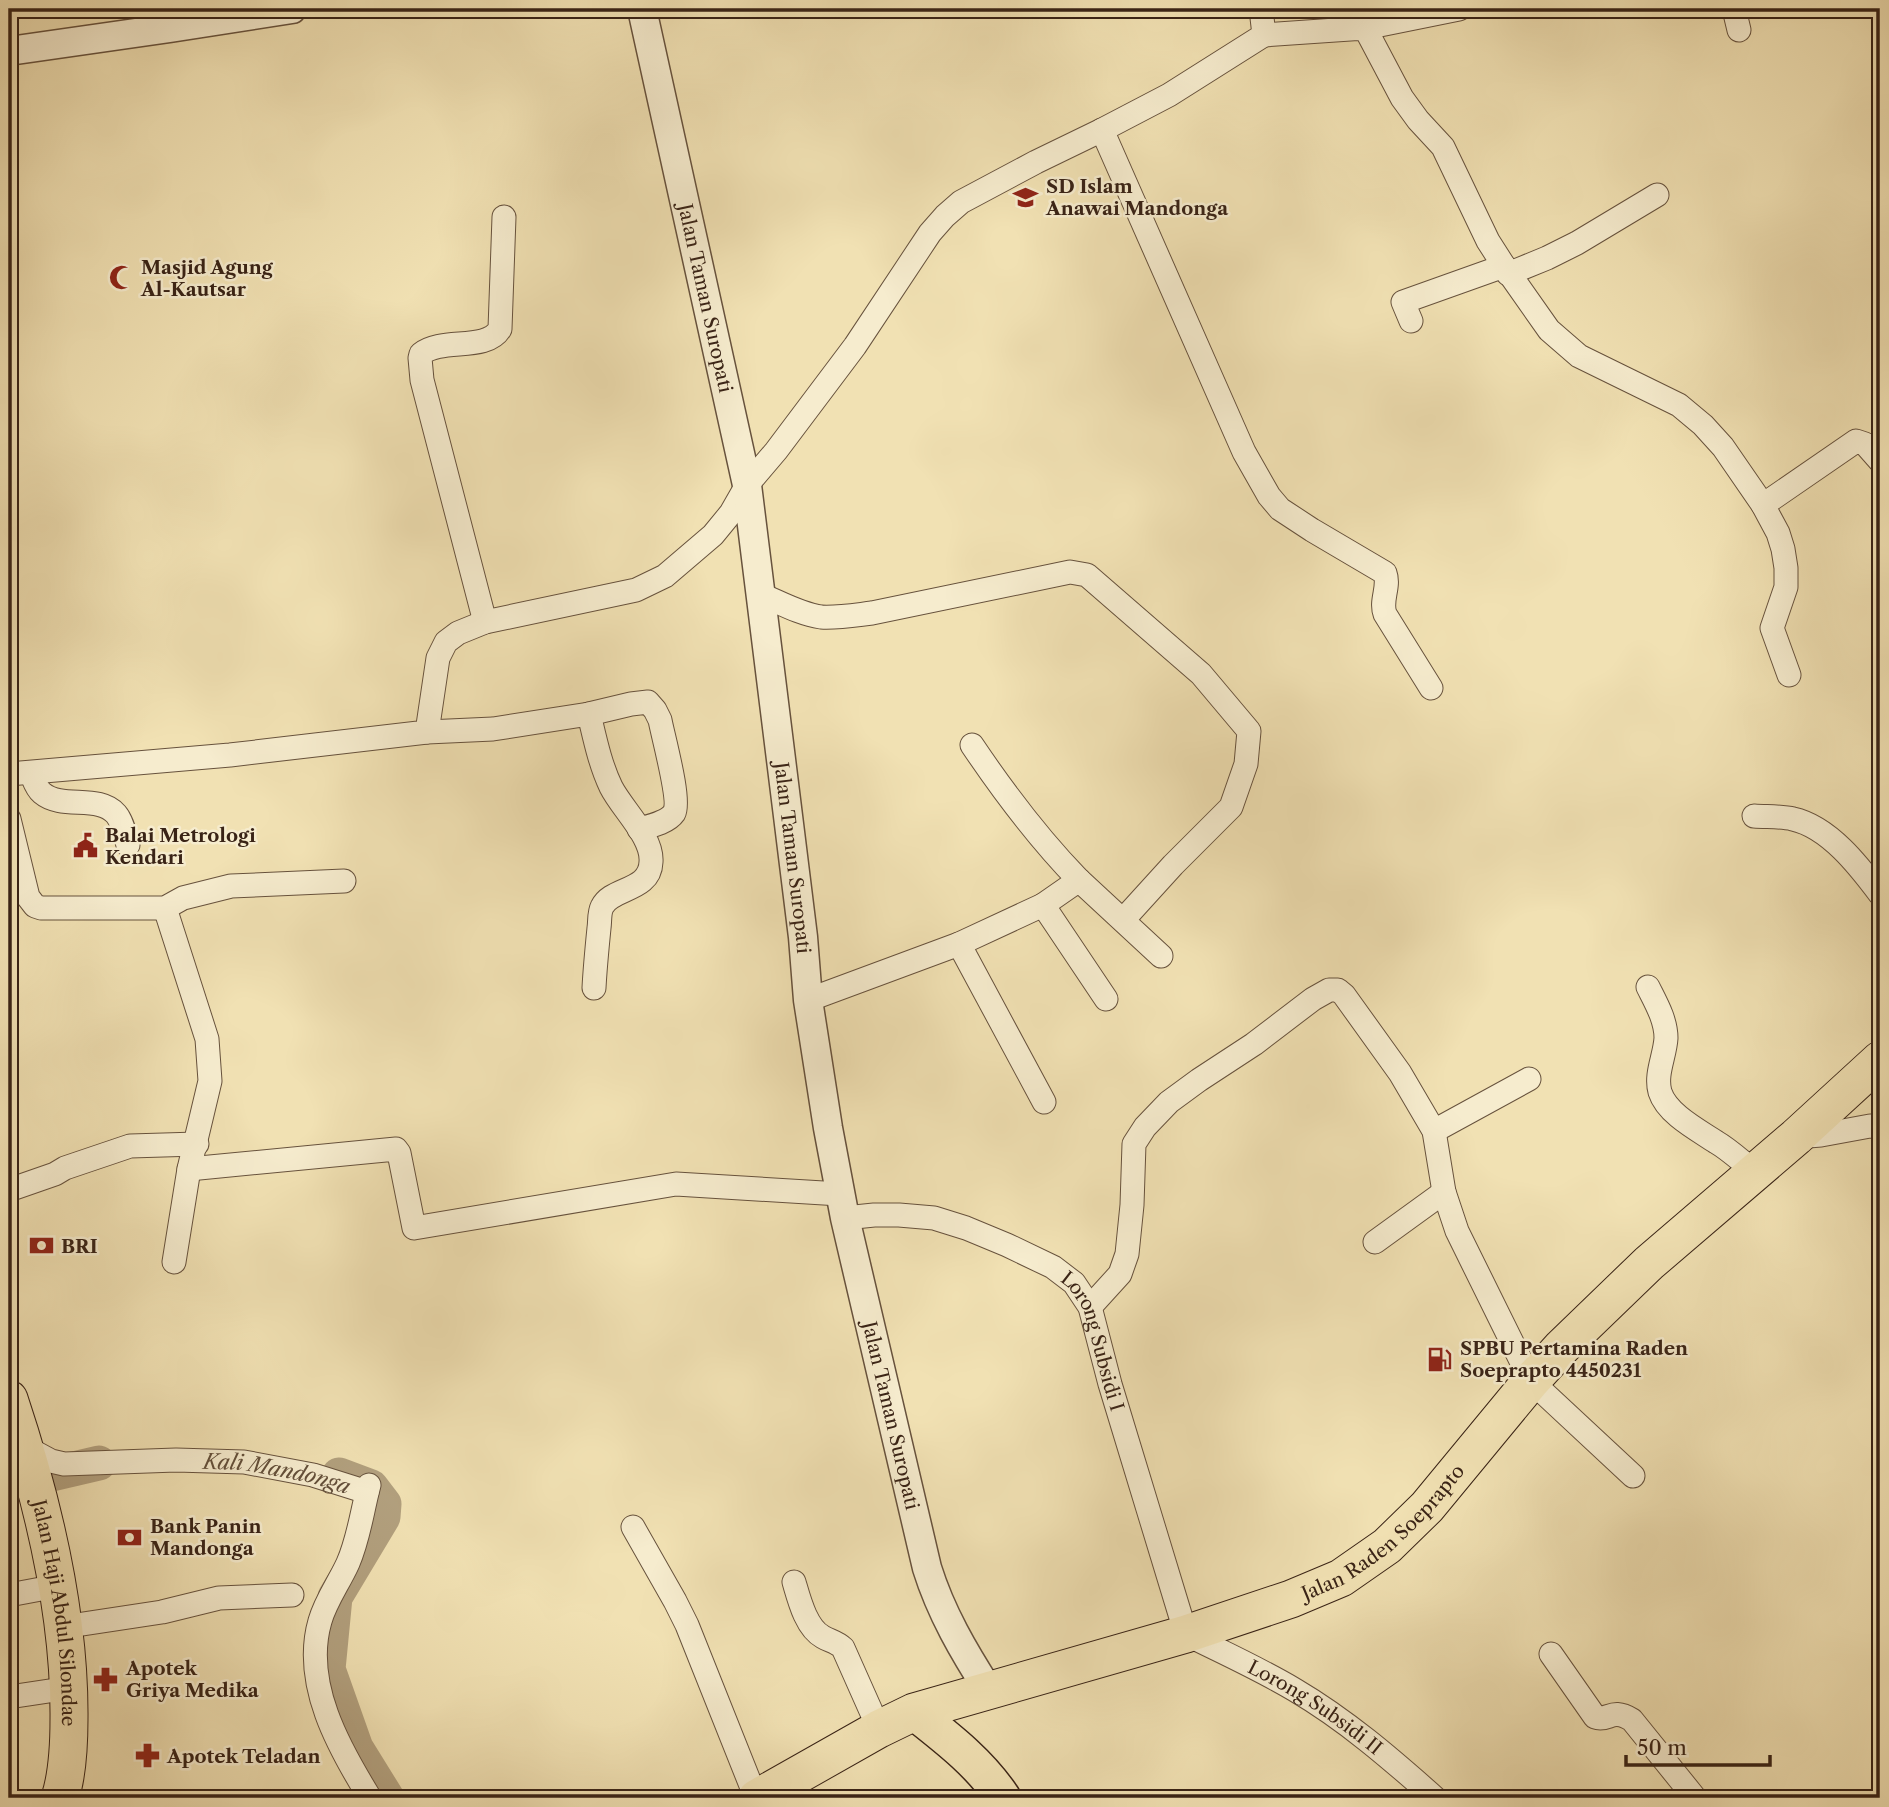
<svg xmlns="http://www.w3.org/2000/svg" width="1889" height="1807" viewBox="0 0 1889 1807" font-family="'Libre Caslon Text',serif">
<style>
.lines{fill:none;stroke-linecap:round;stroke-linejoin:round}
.river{stroke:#b2a07e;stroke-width:35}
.minor-casing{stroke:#67523d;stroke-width:25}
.tertiary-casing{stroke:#67523d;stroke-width:31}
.primary-casing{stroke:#392316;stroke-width:38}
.trunk-casing{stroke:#392316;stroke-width:39}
.minor{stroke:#f6ecce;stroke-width:23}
.tertiary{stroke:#f6ecce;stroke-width:28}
.primary{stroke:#f1e1b3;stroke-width:35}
.trunk{stroke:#f1e1b3;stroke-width:37}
.labels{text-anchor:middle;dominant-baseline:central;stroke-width:5;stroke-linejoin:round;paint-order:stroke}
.poi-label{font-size:19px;font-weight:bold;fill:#392316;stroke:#f6ecce;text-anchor:start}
.street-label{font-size:19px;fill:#392316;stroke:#f6ecce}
.water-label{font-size:21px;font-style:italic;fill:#634f3a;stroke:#f6ecce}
</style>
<rect width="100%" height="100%" fill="#f1e1b3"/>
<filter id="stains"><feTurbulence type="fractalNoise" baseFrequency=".00286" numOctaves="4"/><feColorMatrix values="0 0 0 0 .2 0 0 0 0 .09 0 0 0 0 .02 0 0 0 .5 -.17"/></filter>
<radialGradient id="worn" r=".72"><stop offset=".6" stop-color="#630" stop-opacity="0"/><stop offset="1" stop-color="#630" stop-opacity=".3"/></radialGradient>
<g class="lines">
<path class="river" d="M 339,1475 L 371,1487 L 384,1504 L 383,1517 L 335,1597 L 328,1669 L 356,1748 L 387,1798
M 9,1484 L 99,1463"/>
<defs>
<g id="minor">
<path d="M 1734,9 L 1739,30"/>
<path d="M 1365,28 L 1459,9"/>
<path d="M 1264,35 L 1365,28 L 1402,98 L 1418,120 L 1443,147 L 1488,241 L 1504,266 L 1549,330 L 1579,356 L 1679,405 L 1703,425 L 1723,447 L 1763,505 L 1856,441 L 1865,444 L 1880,461"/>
<path d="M 1102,130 L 1244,452 L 1269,496 L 1280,509 L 1312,530 L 1385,573 C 1390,587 1380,600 1385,614 L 1431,688"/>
<path d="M 1508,274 L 1547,258 L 1577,243 L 1657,195"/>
<path d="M 1411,321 L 1403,302 L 1504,266"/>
<path d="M 1763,505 L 1778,533 L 1783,549 L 1786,568 L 1786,587 L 1772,628 L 1789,675"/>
<path d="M 762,595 C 781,603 800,614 821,617 C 838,618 855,615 872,613 L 1070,572 L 1087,575 L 1201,674 L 1249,731 L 1246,764 L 1231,807 L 1173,865 L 1123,920"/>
<path d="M 485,622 L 422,380 L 420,358 L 421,354 C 442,337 486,352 500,329 L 504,217"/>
<path d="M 589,714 L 631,704 L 648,702 L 655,710 L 660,720 C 663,736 681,801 674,813 C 667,823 650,826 639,829"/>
<path d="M 427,732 L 493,729 L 589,714 C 595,739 600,764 611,787 C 622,809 653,837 651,862 C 650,892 611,887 602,907 C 599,913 600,922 599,928 C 597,948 595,968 594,988"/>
<path d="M 972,745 C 1005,794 1038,838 1079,880"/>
<path d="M 31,773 C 34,780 36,788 42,793 C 62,810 99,794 116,814 C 123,822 125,836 128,845"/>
<path d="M 9,774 L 230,755 L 427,732 L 438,658 L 446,642 L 458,633 L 485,622 L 636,590 L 665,576 L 713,535 L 731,513 L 747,485 L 776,451 L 855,346 L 930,233 L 945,216 L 961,202 L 1036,162 L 1102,130 L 1169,95 L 1264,35 L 1261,9"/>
<path d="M 1754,816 C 1767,817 1781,816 1793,819 C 1829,827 1859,866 1880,894"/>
<path d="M 9,819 L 28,897 L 35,906 L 41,908 L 165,908 L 183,898 L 231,886 L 344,881"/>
<path d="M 1043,905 L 1079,880 L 1161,956"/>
<path d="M 165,908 L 207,1039 L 210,1081 L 189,1169 L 174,1262"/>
<path d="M 959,944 L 1044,1102"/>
<path d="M 1648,987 C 1656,1003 1666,1020 1666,1038 C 1665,1056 1655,1074 1660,1092 C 1667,1114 1698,1130 1716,1142 C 1730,1150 1742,1162 1755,1172"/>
<path d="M 808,1000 L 959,944 L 1043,905 L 1106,999"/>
<path d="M 1434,1131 L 1529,1079"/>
<path d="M 1796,1137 L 1821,1135 L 1870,1126 L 1880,1127"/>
<path d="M 189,1169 L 396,1149 L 399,1153 L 414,1228 L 676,1184 L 840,1194"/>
<path d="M 9,1190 L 55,1174 L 65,1168 L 130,1146 L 197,1144"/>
<path id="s1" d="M 845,1218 L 874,1215 L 899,1215 L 934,1218 L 966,1228 L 1007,1245 L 1053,1267 L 1074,1283 L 1090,1307 L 1110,1384 L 1186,1634 C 1222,1652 1260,1669 1295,1690 C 1346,1720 1391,1759 1435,1798"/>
<path d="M 1375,1242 L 1444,1192 L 1457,1231 L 1531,1381 L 1633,1476"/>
<path d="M 1090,1307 L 1120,1274 L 1127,1254 L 1132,1205 L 1134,1144 L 1145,1127 L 1169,1102 L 1199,1080 L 1254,1044 L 1313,999 L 1329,990 L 1338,990 L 1344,995 L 1400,1073 L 1434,1131 L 1444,1192"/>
<path id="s2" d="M 25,1447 L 51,1461 L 64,1464 L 176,1460 L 244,1462 L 313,1475 L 367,1492"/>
<path d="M 369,1485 C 362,1511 359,1538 348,1563 C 339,1583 326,1600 320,1621 C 302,1683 339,1748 370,1798"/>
<path d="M 633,1527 L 675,1601 L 687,1625 L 756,1798"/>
<path d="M 794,1582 C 799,1599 806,1628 823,1637 C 830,1641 837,1642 843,1648 L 879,1729"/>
<path d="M 9,1595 L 57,1586"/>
<path d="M 63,1627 L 162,1612 L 219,1598 L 292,1595"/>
<path d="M 1551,1654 L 1595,1717 C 1609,1722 1611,1707 1632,1720 L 1695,1798"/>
<path d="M 9,1697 L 69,1688"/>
</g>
<g id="tertiary">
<path id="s3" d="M 642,9 L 747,485 L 803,937 L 808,1000 L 828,1128 L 845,1218 L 927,1568 C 941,1613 964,1652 989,1691"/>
<path d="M 9,51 L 170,28 L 292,9"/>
</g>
<path id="primary" d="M 914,1712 C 947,1738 980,1763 1003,1798"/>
<g id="trunk">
<path id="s4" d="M 9,1399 C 42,1498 70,1613 69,1719 C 69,1745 68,1773 60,1798"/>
<path id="s5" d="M 757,1798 L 879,1729 L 914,1712 L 1186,1634 L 1291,1599 L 1341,1578 L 1387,1546 L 1427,1507 L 1531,1381 L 1562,1347 L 1649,1263 L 1796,1137 L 1880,1060"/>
</g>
</defs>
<use href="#minor" class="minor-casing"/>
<use href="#tertiary" class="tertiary-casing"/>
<use href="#primary" class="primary-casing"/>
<use href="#trunk" class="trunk-casing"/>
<use href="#minor" class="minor"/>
<use href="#tertiary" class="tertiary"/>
<use href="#primary" class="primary"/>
<use href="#trunk" class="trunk"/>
</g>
<defs>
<symbol id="school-bare" viewBox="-9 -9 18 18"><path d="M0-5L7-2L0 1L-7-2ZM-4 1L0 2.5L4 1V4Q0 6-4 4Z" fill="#8f2418" stroke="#f6ecce" stroke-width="2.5" paint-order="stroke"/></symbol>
<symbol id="mosque-bare" viewBox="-9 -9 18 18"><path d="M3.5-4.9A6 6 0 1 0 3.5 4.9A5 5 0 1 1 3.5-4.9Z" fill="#8f2418" stroke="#f6ecce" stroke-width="2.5" paint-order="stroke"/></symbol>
<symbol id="civic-bare" viewBox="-9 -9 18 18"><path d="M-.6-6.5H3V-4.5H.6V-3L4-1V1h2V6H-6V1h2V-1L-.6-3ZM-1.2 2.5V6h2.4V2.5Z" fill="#8f2418" stroke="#f6ecce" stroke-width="2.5" paint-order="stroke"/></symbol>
<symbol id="bank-bare" viewBox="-9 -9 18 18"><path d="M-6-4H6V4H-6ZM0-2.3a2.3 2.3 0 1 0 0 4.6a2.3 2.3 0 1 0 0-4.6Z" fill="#8f2418" stroke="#f6ecce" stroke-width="2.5" paint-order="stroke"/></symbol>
<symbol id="fuel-bare" viewBox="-9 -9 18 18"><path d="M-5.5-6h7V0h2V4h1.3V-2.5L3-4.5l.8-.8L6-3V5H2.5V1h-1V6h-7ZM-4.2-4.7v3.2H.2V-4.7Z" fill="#8f2418" stroke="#f6ecce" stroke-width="2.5" paint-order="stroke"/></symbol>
<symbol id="pharmacy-bare" viewBox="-9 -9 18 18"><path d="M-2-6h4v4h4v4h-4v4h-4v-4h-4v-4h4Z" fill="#8f2418" stroke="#f6ecce" stroke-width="2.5" paint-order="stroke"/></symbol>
</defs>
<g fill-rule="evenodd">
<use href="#school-bare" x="1008" y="180" width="35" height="35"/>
<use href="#mosque-bare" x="104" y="260" width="35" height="35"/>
<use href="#civic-bare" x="68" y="828" width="35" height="35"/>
<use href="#bank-bare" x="24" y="1228" width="35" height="35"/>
<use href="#fuel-bare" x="1422" y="1342" width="35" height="35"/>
<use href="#bank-bare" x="112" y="1520" width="35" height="35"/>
<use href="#pharmacy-bare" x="88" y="1662" width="35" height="35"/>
<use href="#pharmacy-bare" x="130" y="1738" width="35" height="35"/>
</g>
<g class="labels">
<g class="poi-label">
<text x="1046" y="186">SD Islam<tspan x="1046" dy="22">Anawai Mandonga</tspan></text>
<text x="141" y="267">Masjid Agung<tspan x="141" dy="22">Al-Kautsar</tspan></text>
<text x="105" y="835">Balai Metrologi<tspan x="105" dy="22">Kendari</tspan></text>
<text x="61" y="1246">BRI</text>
<text x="1460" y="1348">SPBU Pertamina Raden<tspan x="1460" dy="22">Soeprapto 4450231</tspan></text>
<text x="150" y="1526">Bank Panin<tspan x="150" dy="22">Mandonga</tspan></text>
<text x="126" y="1668">Apotek<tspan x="126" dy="22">Griya Medika</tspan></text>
<text x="167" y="1756">Apotek Teladan</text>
</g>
<g class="street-label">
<text stroke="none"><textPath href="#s3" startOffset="296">Jalan Taman Suropati</textPath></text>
<text stroke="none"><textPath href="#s3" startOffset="863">Jalan Taman Suropati</textPath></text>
<text stroke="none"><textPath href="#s1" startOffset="306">Lorong Subsidi I</textPath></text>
<text stroke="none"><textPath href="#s3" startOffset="1430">Jalan Taman Suropati</textPath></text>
<text stroke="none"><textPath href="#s5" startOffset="688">Jalan Raden Soeprapto</textPath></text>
<text stroke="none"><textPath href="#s4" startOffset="220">Jalan Haji Abdul Silondae</textPath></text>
<text stroke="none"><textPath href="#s1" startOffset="763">Lorong Subsidi II</textPath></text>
</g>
<g class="water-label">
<text stroke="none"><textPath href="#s2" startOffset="257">Kali Mandonga</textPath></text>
</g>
</g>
<rect width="1889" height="1807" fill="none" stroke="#f1e1b3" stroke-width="35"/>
<rect x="10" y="10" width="1868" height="1786" fill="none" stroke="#392316" stroke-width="3.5"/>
<rect x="18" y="18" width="1854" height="1772" fill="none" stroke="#392316" stroke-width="2"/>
<path d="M1626 1755v10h144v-10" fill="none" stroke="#392316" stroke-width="3.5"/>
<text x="1637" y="1755" font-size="21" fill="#392316" stroke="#f6ecce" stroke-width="5" paint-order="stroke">50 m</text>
<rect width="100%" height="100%" filter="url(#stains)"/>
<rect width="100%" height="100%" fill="url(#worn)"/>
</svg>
